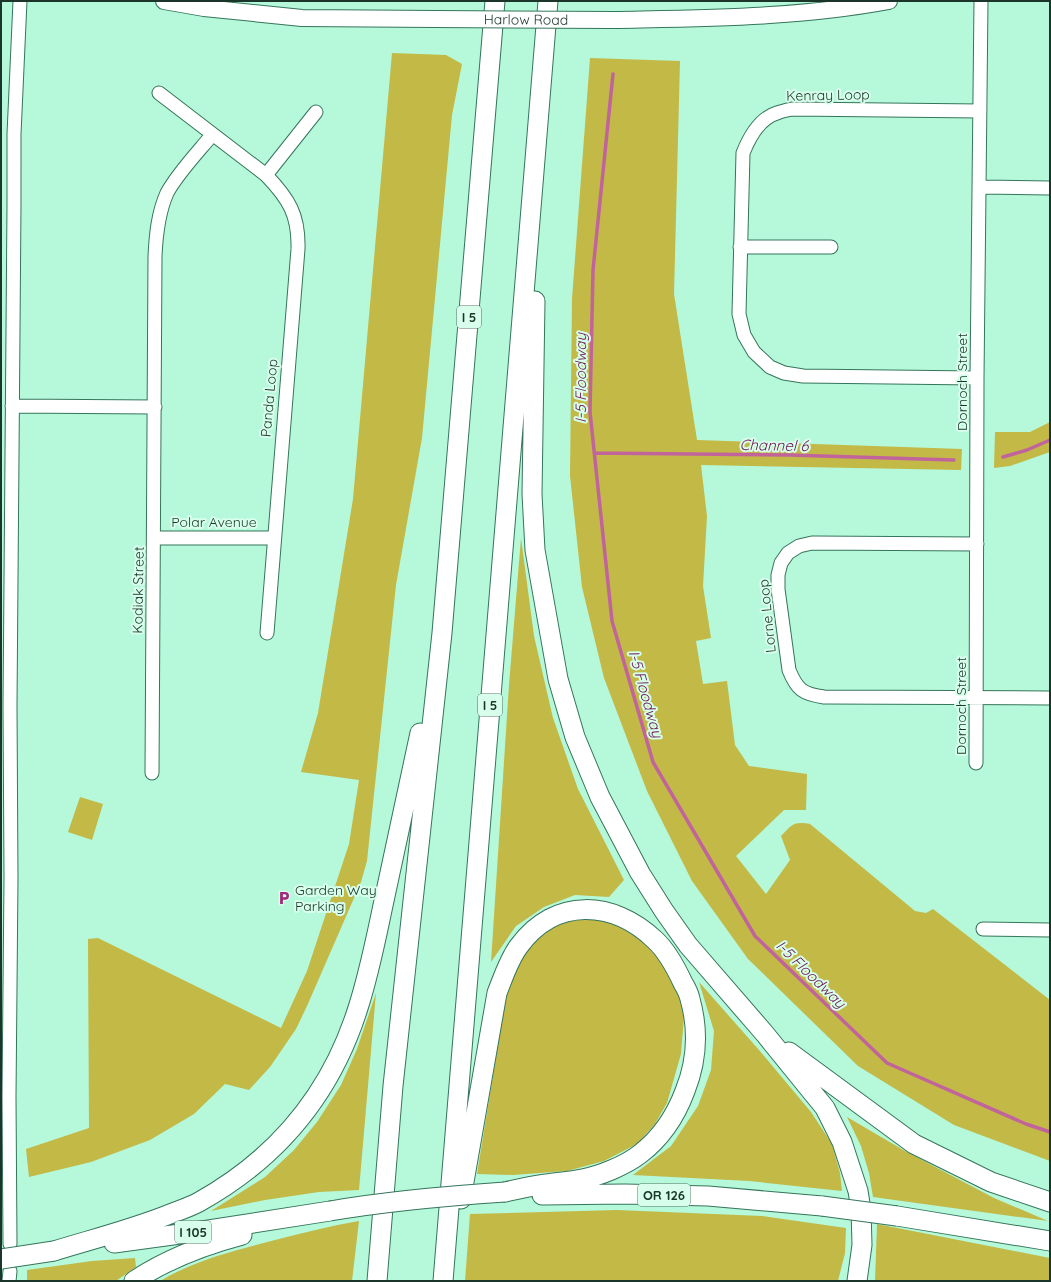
<svg xmlns="http://www.w3.org/2000/svg" width="1051" height="1282" viewBox="0 0 1051 1282" font-family="Quicksand,sans-serif">
<style>
.green{fill:#c2b947}
.lines{fill:none;stroke-linecap:round;stroke-linejoin:round}
.stream{stroke:#c2649c;stroke-width:3.5}
.minor-casing{stroke:#35755b;stroke-width:15}
.major-casing{stroke:#35755b;stroke-width:18}
.highway-casing{stroke:#35755b;stroke-width:21}
.minor{stroke:#fff;stroke-width:13}
.major{stroke:#fff;stroke-width:16}
.highway{stroke:#fff;stroke-width:19}
.major-bridge-casing{stroke:#35755b;stroke-width:18;stroke-linecap:butt}
.highway-bridge-casing{stroke:#35755b;stroke-width:21;stroke-linecap:butt}
.major-bridge{stroke:#fff;stroke-width:16}
.highway-bridge{stroke:#fff;stroke-width:19}
.labels{text-anchor:middle;dominant-baseline:central;stroke-width:4;stroke-linejoin:round;paint-order:stroke}
.shield{fill:#d8ffec;stroke:#547264;stroke-width:1}
.shield-label{font-size:13px;font-weight:bold;fill:#1b352a}
.street-label{font-size:14px;fill:#1b352a;stroke:#d8ffec}
.poi-label{font-size:14px;fill:#1b352a;stroke:#d8ffec;text-anchor:start}
.water-label{font-size:15px;font-style:italic;fill:#6b144f;stroke:#d8ffec}
</style>
<rect width="100%" height="100%" fill="#b6f8da"/>
<path class="green" d="M 392,53 L 446,55 L 462,64 L 452,115 L 422,438 L 396,585 L 367,861 L 361,882 L 307,1006 L 296,1029 L 270,1067 L 249,1090 L 225,1084 L 194,1114 L 150,1140 L 91,1162 L 29,1177 L 26,1149 L 89,1128 L 88,939 L 98,938 L 281,1028 L 307,971 L 349,844 L 359,780 L 301,772 L 318,713 L 353,499 Z
M 590,58 L 680,61 L 674,294 L 697,440 L 962,449 L 961,470 L 701,465 L 707,516 L 703,586 L 711,638 L 696,641 L 703,684 L 727,681 L 735,745 L 749,766 L 807,774 L 806,810 L 784,810 L 736,856 L 766,894 L 790,860 L 781,836 C 792,825 793,821 810,824 L 915,911 L 926,913 L 933,909 L 1050,1000 L 1050,1161 L 954,1125 L 858,1066 L 748,959 L 692,881 L 647,791 L 604,678 L 582,587 L 570,476 L 572,299 Z
M 1050,422 L 1050,452 L 1010,466 L 994,468 L 995,432 L 1030,432 Z
M 521,538 L 534,636 L 553,718 L 578,789 L 624,880 L 609,897 L 575,895 L 544,907 L 516,926 L 491,962 L 509,685 Z
M 80,797 L 103,804 L 92,840 L 68,832 Z
M 573,918 L 595,918 L 618,925 L 641,937 L 664,962 L 678,991 L 684,1016 L 681,1054 L 667,1103 L 655,1124 L 637,1144 L 604,1161 L 567,1171 L 513,1175 L 477,1174 L 507,990 L 520,960 L 538,936 L 553,926 Z
M 699,982 L 759,1050 L 811,1112 L 832,1144 L 840,1173 L 842,1191 L 749,1181 L 633,1175 L 671,1146 L 698,1106 L 711,1070 L 714,1031 Z
M 376,993 L 359,1190 L 319,1192 L 265,1200 L 211,1211 L 265,1177 L 294,1150 L 317,1122 L 341,1085 L 357,1049 Z
M 847,1117 L 905,1151 L 994,1198 L 1048,1221 L 873,1197 L 869,1173 L 861,1146 Z
M 617,1210 L 762,1216 L 846,1228 L 845,1253 L 838,1281 L 465,1281 L 470,1214 Z
M 359,1221 L 352,1281 L 160,1281 C 195,1260 236,1250 275,1240 C 303,1233 330,1226 359,1221 Z
M 877,1224 L 1050,1258 L 1050,1281 L 875,1281 Z
M 135,1258 L 136,1267 L 116,1281 L 27,1281 L 27,1270 L 92,1261 Z"/>
<g class="lines">
<path class="stream" d="M 613,74 L 593,270 L 590,412 L 612,621 L 653,762 L 755,936 L 887,1063 L 1026,1124 L 1050,1132
M 594,453 L 789,455 L 954,460
M 1003,457 L 1027,450 L 1050,440"/>
<defs>
<path id="minor" d="M 159,93 L 266,175 C 289,199 299,215 298,249 L 267,633
M 266,175 L 316,112
M 980,187 L 1050,188
M 740,247 L 831,247
M 977,378 L 803,376 L 784,373 L 770,367 L 754,352 L 744,335 L 739,314 L 743,153 C 749,138 760,118 777,113 C 782,111 787,110 792,109 L 980,111
M 12,406 L 155,407
M 154,538 L 273,538
M 977,544 L 812,543 L 799,546 L 788,553 L 781,563 L 778,575 L 778,589 L 789,670 C 797,690 803,694 824,697 L 1050,698
M 976,763 L 977,378 L 981,1
M 152,773 L 155,256 C 156,235 158,213 167,193 C 177,174 198,152 212,135
M 983,929 L 1050,930
M 10,1244 L 9,1097 L 11,878 L 10,705 L 14,205 L 14,134 L 20,1
M 9,1281 L 10,1271"/>
<path id="major" d="M 164,1 L 204,8 L 302,18 L 436,19
M 613,20 C 706,18 798,18 889,1"/>
<path id="highway" d="M 535,301 L 532,494 L 535,550 L 558,679 L 575,737 L 600,797 L 640,873 L 664,911 L 688,945 L 765,1034 L 825,1108 L 842,1142 L 858,1191 L 861,1210 L 862,1245 L 857,1281
M 789,1052 L 914,1144 L 991,1182 L 1050,1202
M 542,1195 L 625,1194 L 708,1196 L 822,1206
M 461,1199 L 497,993 C 503,978 509,959 519,946 C 555,897 613,900 655,940 C 667,951 676,968 683,983 C 686,988 689,994 690,999 C 699,1031 697,1061 685,1091 C 676,1115 661,1138 640,1154 C 626,1165 600,1176 582,1179 C 570,1182 558,1182 546,1184 C 532,1186 518,1189 505,1192
M 897,1216 L 1050,1241
M 114,1243 L 202,1231 L 330,1211
M 54,1251 C 93,1239 133,1229 170,1214 C 180,1210 190,1207 199,1202 C 278,1158 331,1094 358,1008 C 370,971 377,933 385,896 C 397,842 408,787 420,733
M 134,1281 C 167,1259 204,1245 242,1235
M 377,1281 L 393,1086 L 442,633 L 495,1
M 443,1281 L 548,1"/>
</defs>
<use href="#minor" class="minor-casing"/>
<use href="#major" class="major-casing"/>
<use href="#highway" class="highway-casing"/>
<use href="#minor" class="minor"/>
<use href="#major" class="major"/>
<use href="#highway" class="highway"/>
<defs>
<g id="major-bridge">
<path id="s1" d="M 436,19 L 613,20"/>
</g>
<path id="highway-bridge" d="M 822,1206 L 897,1216
M 330,1211 C 388,1201 446,1196 505,1192
M 1,1259 L 54,1251"/>
</defs>
<use href="#major-bridge" class="major-bridge-casing"/>
<use href="#highway-bridge" class="highway-bridge-casing"/>
<use href="#major-bridge" class="major-bridge"/>
<use href="#highway-bridge" class="highway-bridge"/>
</g>
<defs>
<symbol id="parking-bare" viewBox="-9 -9 18 18"><path d="M-3.5-5.5H1a3.5 3.5 0 0 1 0 7H-1V5.5H-3.5ZM-1-3.4V-.6H.8a1.4 1.4 0 0 0 0-2.8Z" fill="#a4277a" stroke="#d8ffec" stroke-width="2.5" paint-order="stroke"/></symbol>
</defs>
<g fill-rule="evenodd">
<use href="#parking-bare" x="274" y="888" width="20" height="20"/>
</g>
<g class="labels">
<g class="shield">
<rect x="457" y="306" width="24" height="22" rx="3"/>
<rect x="478" y="694" width="24" height="22" rx="3"/>
<rect x="638" y="1184" width="52" height="22" rx="3"/>
<rect x="175" y="1221" width="36" height="22" rx="3"/>
</g>
<g class="shield-label">
<text x="469" y="317">I 5</text>
<text x="490" y="705">I 5</text>
<text x="664" y="1195">OR 126</text>
<text x="193" y="1232">I 105</text>
</g>
<g class="street-label">
<text stroke="none"><textPath href="#s1" startOffset="90">Harlow Road</textPath></text>
<text transform="translate(828 95) rotate(-1)">Kenray Loop</text>
<text transform="translate(962 382) rotate(-90)">Dornoch Street</text>
<text transform="translate(269 398) rotate(-85)">Panda Loop</text>
<text x="214" y="522">Polar Avenue</text>
<text transform="translate(138 590) rotate(-89)">Kodiak Street</text>
<text transform="translate(767 616) rotate(-96)">Lorne Loop</text>
<text transform="translate(961 706) rotate(-90)">Dornoch Street</text>
</g>
<g class="poi-label">
<text x="295" y="890">Garden Way<tspan x="295" dy="16">Parking</tspan></text>
</g>
<g class="water-label">
<text transform="translate(580 378) rotate(-90)">I-5 Floodway</text>
<text transform="translate(774 445) rotate(1)">Channel 6</text>
<text transform="translate(646 694) rotate(74)">I-5 Floodway</text>
<text transform="translate(811 974) rotate(44)">I-5 Floodway</text>
</g>
</g>
<rect width="1051" height="1282" fill="none" stroke="#1b352a" stroke-width="4"/>
</svg>
